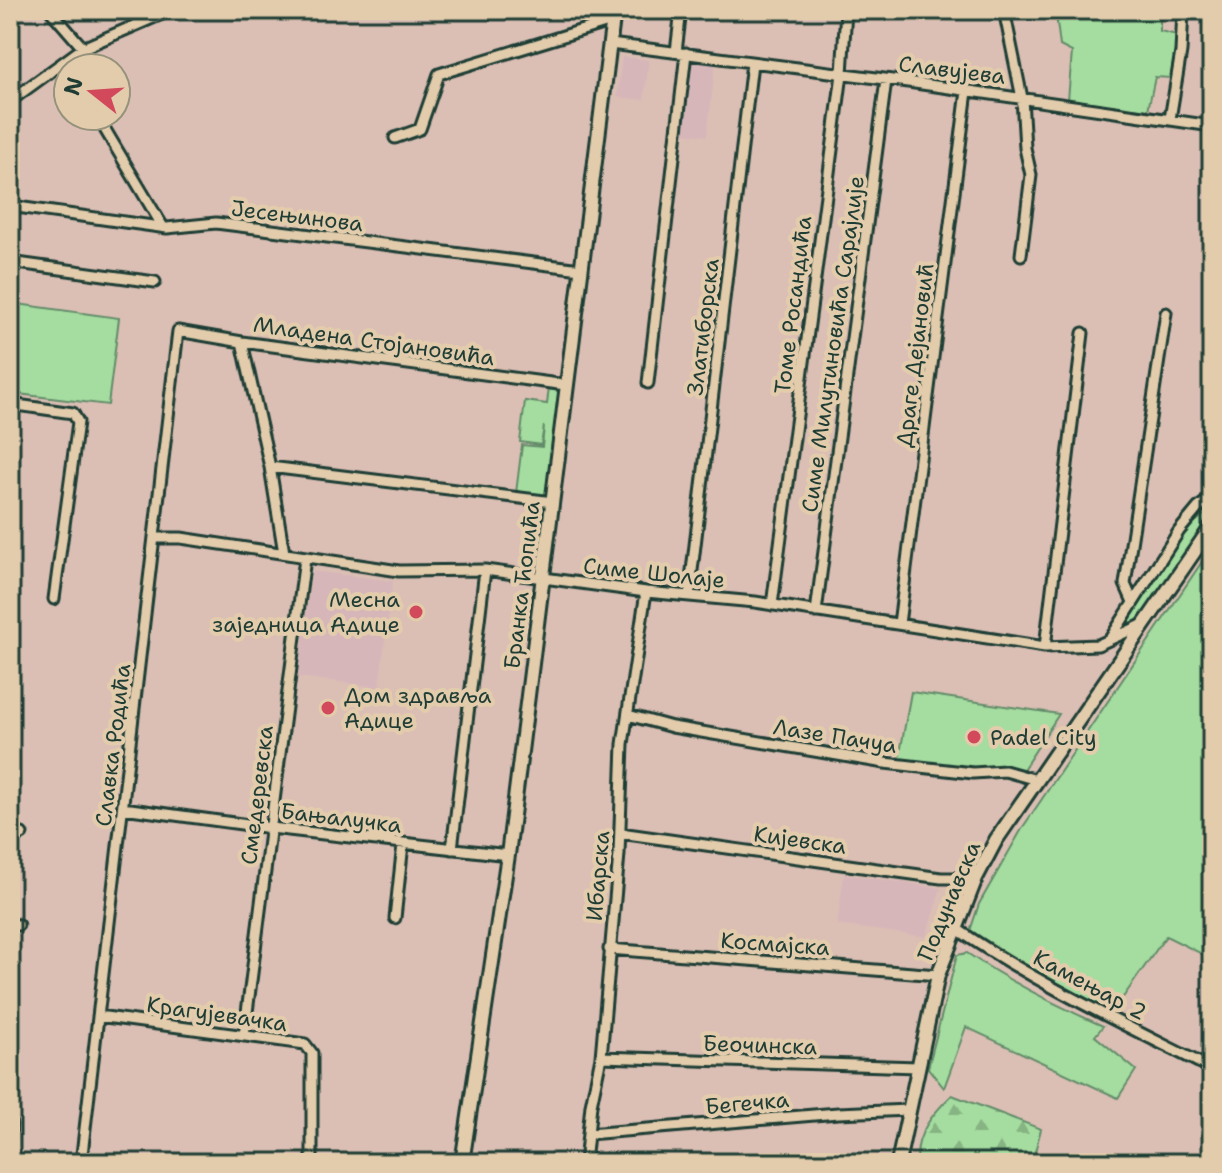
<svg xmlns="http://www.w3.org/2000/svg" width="1222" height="1173" viewBox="0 0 1222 1173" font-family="'Shantell Sans',sans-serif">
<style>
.built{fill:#d7b6ba}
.grass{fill:#a5dc9f;stroke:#628c6a;stroke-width:2}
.forest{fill:url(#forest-firs);stroke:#628c6a;stroke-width:2}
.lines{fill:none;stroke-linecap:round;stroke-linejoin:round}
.minor-casing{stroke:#1f3d34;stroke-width:15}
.tertiary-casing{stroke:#1f3d34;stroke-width:18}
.minor{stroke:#e3ccac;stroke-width:9}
.tertiary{stroke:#e3ccac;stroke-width:12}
.poi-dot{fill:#d1495b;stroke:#e3ccac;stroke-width:3}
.labels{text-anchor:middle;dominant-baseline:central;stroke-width:8;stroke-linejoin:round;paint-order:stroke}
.street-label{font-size:22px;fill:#1f3d34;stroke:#e3ccac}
.poi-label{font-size:22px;fill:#1f3d34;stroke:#e3ccac;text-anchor:start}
</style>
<defs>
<pattern id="forest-firs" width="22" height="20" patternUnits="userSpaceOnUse" patternTransform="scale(2)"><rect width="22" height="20" fill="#a5dc9f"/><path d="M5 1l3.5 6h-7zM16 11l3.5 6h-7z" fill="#86b482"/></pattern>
</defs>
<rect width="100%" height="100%" fill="#dcbfb4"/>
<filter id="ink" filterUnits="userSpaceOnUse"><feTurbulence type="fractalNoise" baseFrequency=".0125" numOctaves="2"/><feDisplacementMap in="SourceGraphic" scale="16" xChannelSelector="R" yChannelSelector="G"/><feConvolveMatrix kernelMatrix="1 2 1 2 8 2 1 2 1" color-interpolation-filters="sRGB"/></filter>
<g filter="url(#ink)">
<path class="built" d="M 622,57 L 649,60 L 644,100 L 617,97 Z
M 693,58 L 716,61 L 707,136 L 684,133 Z
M 312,571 L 393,581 L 379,687 L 298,677 Z
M 844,874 L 941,888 L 926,937 L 837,925 Z"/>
<path class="grass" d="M 1052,10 L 1160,10 L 1160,31 L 1177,35 L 1171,78 L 1155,77 L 1148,110 L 1068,100 L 1072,52 L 1060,46 L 1056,14 Z
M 10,303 L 119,318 L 108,405 L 10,393 Z
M 549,386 L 562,387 L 549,497 L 516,493 L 522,445 L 542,447 L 544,426 L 541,445 L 520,442 L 525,401 L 547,404 Z
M 1212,510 L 1212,519 L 1137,625 L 1116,634 C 1144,597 1171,532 1212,510 Z
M 1212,547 L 1212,959 L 1166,936 L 1110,1016 L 1000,954 L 970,931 L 979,904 L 1023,827 Z
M 911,692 L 1059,714 L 1022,771 L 1004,767 L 973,768 L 899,759 Z
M 967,953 C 1010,982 1055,1005 1103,1026 L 1095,1036 L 1136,1070 L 1118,1098 L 966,1027 L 944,1088 L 928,1068 L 957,955 Z"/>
<path class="forest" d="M 952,1095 L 1041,1129 L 1032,1163 L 918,1163 C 913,1136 934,1112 952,1095 Z"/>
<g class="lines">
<defs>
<path id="minor" d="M 50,10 L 83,48
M 1004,10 L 1022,98 L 1025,148 L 1031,175 L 1021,255
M 610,44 L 908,82 L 1212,126
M 676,52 L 681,10
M 10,101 L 83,48 L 171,10
M 97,116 L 163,227
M 1170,119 L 1181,52 L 1183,10
M 395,138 L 420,129 L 439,74 L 612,21
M 10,206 L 167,228 L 216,223 L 581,269
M 10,262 L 155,282
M 242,342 L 270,467 L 284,553
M 648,383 L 686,53
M 10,404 L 73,413 L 78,422 L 54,599
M 270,467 L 553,502
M 155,538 L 181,538 L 399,571 L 485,570 L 646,592 L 755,602 L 1045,647 L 1098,645 L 1144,624
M 689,596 L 752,63
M 1133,602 L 1125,584 L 1166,313
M 772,605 L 842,74 L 846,10
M 816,612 L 886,80
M 899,624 L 967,91
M 1110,639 L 1179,531 L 1198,508 L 1212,497
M 1045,647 L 1083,333
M 628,715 L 672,727 L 885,763 L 973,773 L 1005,771 L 1037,780
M 123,808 L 271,828 L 508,855
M 10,832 L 22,834
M 620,833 L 941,878 L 976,878
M 452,849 L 485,570
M 395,918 L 403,844
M 10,924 L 18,925
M 954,927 C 1035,983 1125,1025 1212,1069
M 609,949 L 938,975
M 98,1016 L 305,1044 L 312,1053 L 312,1163
M 244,1036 L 305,558
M 601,1057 L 918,1067
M 588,1134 L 838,1113 L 909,1110
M 10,1146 L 11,1124
M 81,1163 L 178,331 L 242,342 L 566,385
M 585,1163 L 591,1105 L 601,1057 L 619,854 L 623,744 L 646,592"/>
<path id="tertiary" d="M 462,1163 L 508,855 L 614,10
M 898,1163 L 938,975 L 976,878 L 996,840 L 1212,526"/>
</defs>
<use href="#minor" class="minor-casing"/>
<use href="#tertiary" class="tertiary-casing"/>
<use href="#minor" class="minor"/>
<use href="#tertiary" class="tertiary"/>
</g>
</g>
<g class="poi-dot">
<circle cx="416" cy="612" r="8"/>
<circle cx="328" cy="708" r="8"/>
<circle cx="974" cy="737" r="8"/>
</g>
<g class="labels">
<g class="street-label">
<text transform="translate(952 70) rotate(7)">Славујева</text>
<text transform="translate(297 216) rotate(7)">Јесењинова</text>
<text transform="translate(793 305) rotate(-83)">Томе Росандића</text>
<text transform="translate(703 327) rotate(-83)">Златиборска</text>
<text transform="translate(374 341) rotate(8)">Младена Стојановића</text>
<text transform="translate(833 344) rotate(-82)">Симе Милутиновића Сарајлије</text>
<text transform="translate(915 355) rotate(-83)">Драге Дејановић</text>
<text transform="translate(654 573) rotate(6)">Симе Шолаје</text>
<text transform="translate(522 585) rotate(-83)">Бранка Ћопића</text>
<text transform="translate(835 736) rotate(9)">Лазе Пачуа</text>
<text transform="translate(113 745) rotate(-83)">Славка Родића</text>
<text transform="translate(257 795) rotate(-83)">Смедеревска</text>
<text transform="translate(341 818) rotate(7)">Бањалучка</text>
<text transform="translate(800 840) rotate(8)">Кијевска</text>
<text transform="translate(598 876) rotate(-85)">Ибарска</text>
<text transform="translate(949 901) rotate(-67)">Подунавска</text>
<text transform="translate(775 944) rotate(4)">Космајска</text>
<text transform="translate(1090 985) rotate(28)">Камењар 2</text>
<text transform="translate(217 1014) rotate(8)">Крагујевачка</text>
<text transform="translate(760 1045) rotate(2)">Беочинска</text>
<text transform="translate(747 1103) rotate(-5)">Бегечка</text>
</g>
<g class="poi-label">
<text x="400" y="599" text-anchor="end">Месна<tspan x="400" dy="25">заједница Адице</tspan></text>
<text x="344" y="695">Дом здравља<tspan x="344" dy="25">Адице</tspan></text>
<text x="990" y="737">Padel City</text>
</g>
</g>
<rect width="1222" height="1173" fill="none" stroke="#e3ccac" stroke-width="40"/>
<rect x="20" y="20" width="1182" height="1133" fill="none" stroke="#1f3d34" stroke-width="3" filter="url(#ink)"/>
<g transform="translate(92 92) rotate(287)"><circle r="38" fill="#e3ccac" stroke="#95937c" stroke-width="2"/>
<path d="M0-6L14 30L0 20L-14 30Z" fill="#d1495b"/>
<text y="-12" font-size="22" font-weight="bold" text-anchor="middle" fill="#1f3d34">N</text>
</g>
</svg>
